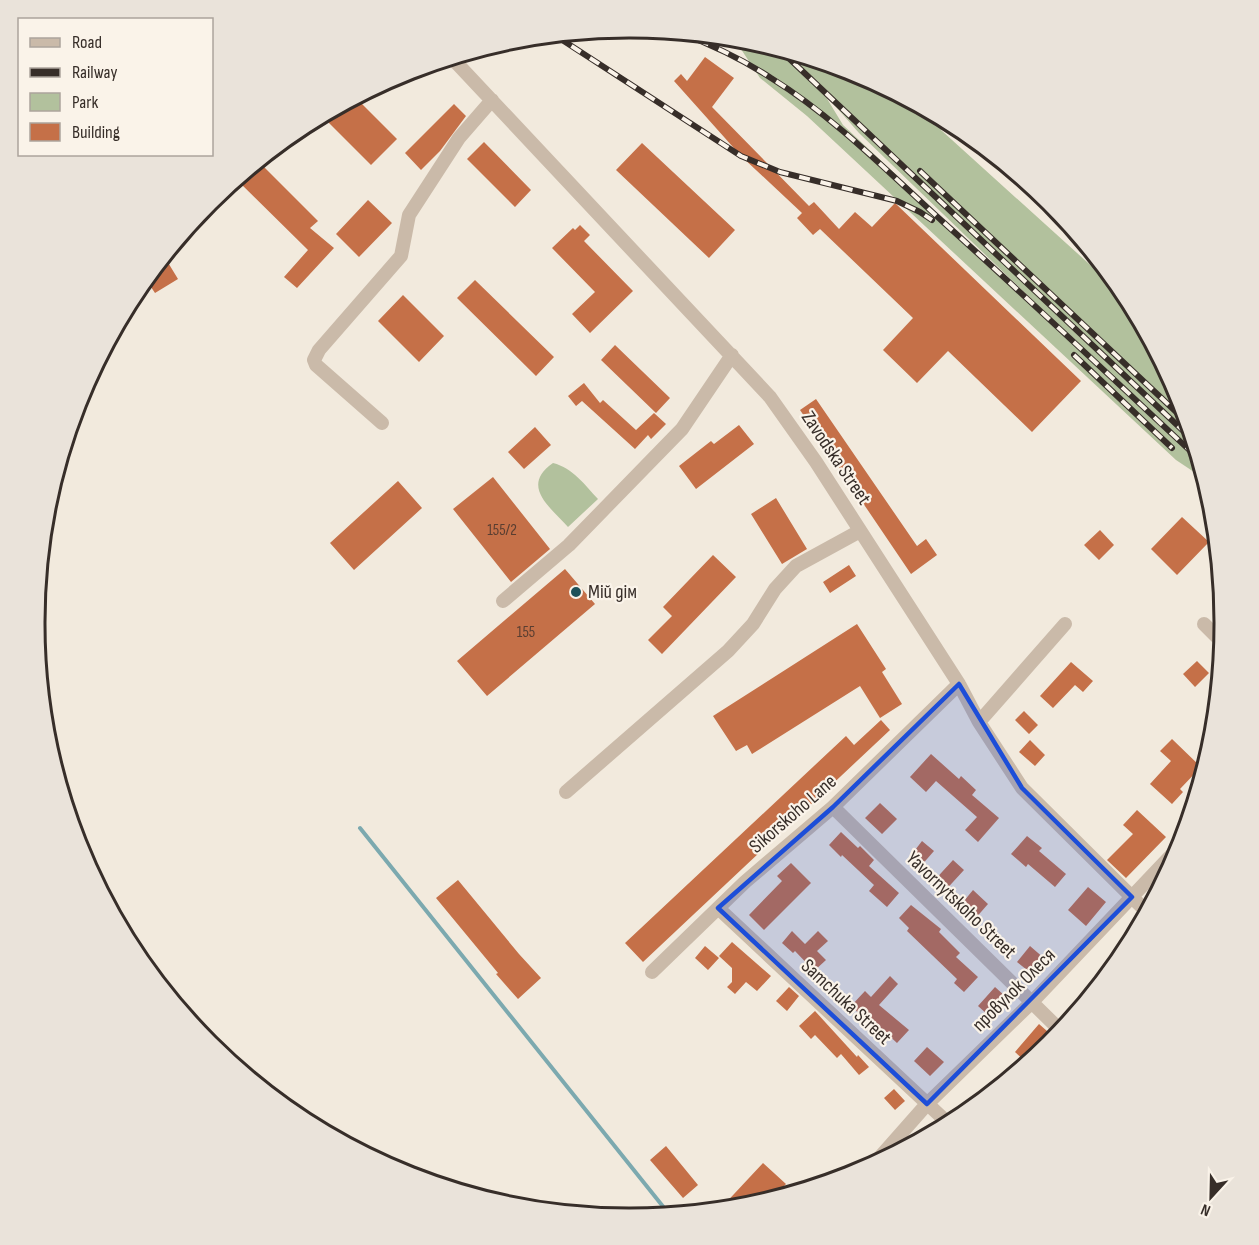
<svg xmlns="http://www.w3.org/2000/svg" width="1259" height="1245" viewBox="0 0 1259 1245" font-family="'Sofia Sans Condensed',sans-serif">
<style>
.green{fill:#b2c19d;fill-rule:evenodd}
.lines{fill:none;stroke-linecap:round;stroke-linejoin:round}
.stream{stroke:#7ca9af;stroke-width:4}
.building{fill:#c57048}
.minor{stroke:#cabaa9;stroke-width:14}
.rail-casing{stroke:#372e29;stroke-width:6}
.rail{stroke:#faf3e9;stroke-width:4;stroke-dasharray:11;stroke-linecap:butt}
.marked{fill:#1d4ed8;fill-opacity:0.2;stroke:#1d4ed8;stroke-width:4.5;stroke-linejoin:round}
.poi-dot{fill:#1e5159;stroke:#faf3e9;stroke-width:2}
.labels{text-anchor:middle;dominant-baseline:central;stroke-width:4.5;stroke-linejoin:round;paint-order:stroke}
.number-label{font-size:16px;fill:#5a3e31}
.street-label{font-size:20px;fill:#372e29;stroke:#faf3e9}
.poi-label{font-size:20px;fill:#372e29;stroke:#faf3e9;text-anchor:start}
.rim{fill:none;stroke:#372e29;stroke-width:3}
</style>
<rect width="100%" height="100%" fill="#f2eadd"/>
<path class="green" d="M 733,37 L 746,39 L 858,72 L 949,121 L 941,130 L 1129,300 L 1180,395 L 1191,430 L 1184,446 L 1200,462 L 1206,480 L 1176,460 L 807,116 L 760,78 ZM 823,92 L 859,133 L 1136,400 L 843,125 Z
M 553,463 C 573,468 585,485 598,499 L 568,527 C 550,507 520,486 553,463 Z"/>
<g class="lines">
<path class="stream" d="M 360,828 L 669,1214"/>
</g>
<path class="building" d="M 705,57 L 734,78 L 712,107 L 809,206 L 814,202 L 839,229 L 855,212 L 872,227 L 895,203 L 1081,381 L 1032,432 L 948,351 L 917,383 L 883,350 L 913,318 L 820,229 L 813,235 L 797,218 L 802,213 L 741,156 L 674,81 L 681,74 L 687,81 Z
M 355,97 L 397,139 L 371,165 L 321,115 Z
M 454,104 L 466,116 L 440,151 L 421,170 L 405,153 Z
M 484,142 L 531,190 L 515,207 L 467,159 Z
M 642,143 L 735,230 L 709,258 L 616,170 Z
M 258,161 L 318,221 L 310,228 L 334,248 L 297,288 L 284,277 L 308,250 L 236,179 Z
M 368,200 L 392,223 L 359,257 L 336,234 Z
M 580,225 L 590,235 L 584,241 L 633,291 L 590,333 L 572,314 L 595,292 L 552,248 L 573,228 L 575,230 Z
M 164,256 L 178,279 L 155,293 L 145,278 Z
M 475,280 L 554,357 L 536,376 L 457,298 Z
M 403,295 L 444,336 L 419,362 L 378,321 Z
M 615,345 L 670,398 L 656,413 L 601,360 Z
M 584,383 L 600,403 L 603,400 L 636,430 L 654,413 L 666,424 L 651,439 L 648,435 L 635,449 L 582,401 L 576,406 L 568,396 Z
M 816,399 L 917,546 L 926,539 L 937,555 L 911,574 L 800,410 Z
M 739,425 L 754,444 L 696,489 L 679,466 L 711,441 L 714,444 Z
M 535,427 L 551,445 L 524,469 L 508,452 Z
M 493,477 L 550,549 L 511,582 L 453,509 Z
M 398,481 L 422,508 L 354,570 L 330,543 Z
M 776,498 L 807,549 L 782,564 L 751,514 Z
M 1182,517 L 1209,542 L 1177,575 L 1151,549 Z
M 1100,530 L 1114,545 L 1099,560 L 1084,545 Z
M 713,555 L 736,577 L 662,654 L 648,640 L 672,616 L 663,607 Z
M 849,565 L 856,576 L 830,593 L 823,582 Z
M 565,569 L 595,604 L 487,696 L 457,661 Z
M 857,624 L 886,669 L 882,672 L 902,704 L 880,718 L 860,686 L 752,754 L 747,745 L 736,751 L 713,716 Z
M 1197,661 L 1209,673 L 1195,687 L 1183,674 Z
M 1071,662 L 1093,681 L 1083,692 L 1075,685 L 1053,708 L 1040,696 Z
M 1024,711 L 1038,725 L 1029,734 L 1015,720 Z
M 881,720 L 890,730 L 643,962 L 625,943 L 846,736 L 854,745 Z
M 1172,739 L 1201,767 L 1180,789 L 1183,792 L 1172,804 L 1150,784 L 1171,761 L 1160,751 Z
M 1030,740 L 1045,755 L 1035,766 L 1019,752 Z
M 931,754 L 959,779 L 961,776 L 976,790 L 972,795 L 999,818 L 978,842 L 965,830 L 977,817 L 936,781 L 926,792 L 910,777 Z
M 880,803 L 897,819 L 882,834 L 865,818 Z
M 1137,810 L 1166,837 L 1126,878 L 1107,860 L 1133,834 L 1123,825 Z
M 841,832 L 858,848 L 860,846 L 874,860 L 869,866 L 899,893 L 887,907 L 869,891 L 874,885 L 842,855 L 841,857 L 829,845 Z
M 1027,836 L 1042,848 L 1039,851 L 1066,874 L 1055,887 L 1028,864 L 1026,867 L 1011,854 Z
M 922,841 L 934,851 L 920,867 L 909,858 Z
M 953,860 L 964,870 L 942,894 L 931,884 Z
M 791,863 L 811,883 L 764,930 L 749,915 L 782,881 L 777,876 Z
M 458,880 L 519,954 L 541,978 L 518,999 L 496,974 L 498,973 L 436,898 Z
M 1088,887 L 1106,902 L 1086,926 L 1068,910 Z
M 973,890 L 988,904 L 974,920 L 959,907 Z
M 911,905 L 941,929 L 939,932 L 960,953 L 956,957 L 978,977 L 964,992 L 954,983 L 957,979 L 907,931 L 909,928 L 899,918 Z
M 792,931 L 805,944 L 818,931 L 828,941 L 817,951 L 826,960 L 814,971 L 795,951 L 793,953 L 782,943 Z
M 732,942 L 771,976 L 757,991 L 746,982 L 735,994 L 727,987 L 732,982 L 732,968 L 719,956 Z
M 705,946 L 719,958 L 708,970 L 695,958 Z
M 1030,946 L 1045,959 L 1032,974 L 1017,962 Z
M 890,976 L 898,984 L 879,1005 L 909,1030 L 897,1043 L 870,1018 L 867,1021 L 851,1006 L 865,991 L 871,997 Z
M 789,987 L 799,996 L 787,1011 L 776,1001 Z
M 995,987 L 1005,996 L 988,1015 L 978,1006 Z
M 815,1011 L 857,1057 L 858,1055 L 869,1067 L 859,1075 L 841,1054 L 837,1058 L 815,1035 L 811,1039 L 799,1026 Z
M 1039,1024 L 1055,1038 L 1027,1063 L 1015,1052 Z
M 927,1047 L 944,1062 L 930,1076 L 914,1061 Z
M 894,1089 L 905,1101 L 895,1110 L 884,1098 Z
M 666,1146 L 698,1185 L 683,1198 L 650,1160 Z
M 763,1163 L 786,1184 L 772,1198 L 745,1207 L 720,1209 Z"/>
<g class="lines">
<path class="minor" d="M 451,57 L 770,397 L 816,462 L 959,684 L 979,722 L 1022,788 L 1147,912
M 382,423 L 316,365 L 314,360 L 319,350 L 401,256 L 409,215 L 459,138 L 492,100
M 503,601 L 569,545 L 682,429 L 732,355
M 1204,624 L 1223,643
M 979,722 L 1065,624
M 566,792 L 728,651 L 753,624 L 775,589 L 796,566 L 860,531
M 833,807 L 1061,1031
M 718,908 L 949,1124
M 652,972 L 745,882 L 833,807 L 959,684
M 874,1164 L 927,1104 L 1032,1002 L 1182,844"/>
<defs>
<path id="rail" d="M 678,32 C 710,44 742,59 771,78 C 834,117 888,172 942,221 C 1029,299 1114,380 1199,459
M 553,34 L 741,156 L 780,172 L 897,201 L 920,212 L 932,220
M 778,48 L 1194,441
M 920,171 L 1188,423
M 1074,355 L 1172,448"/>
</defs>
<use href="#rail" class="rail-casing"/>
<use href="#rail" class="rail"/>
</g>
<path class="marked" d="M 959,684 L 1022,788 L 1132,897 L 927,1104 L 718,908 L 833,807 Z"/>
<circle class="poi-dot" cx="576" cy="592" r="6"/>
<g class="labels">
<g class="number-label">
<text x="502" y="530">155/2</text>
<text x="526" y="632">155</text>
</g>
<g class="street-label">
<text transform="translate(836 458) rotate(56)">Zavodska Street</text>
<text transform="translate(793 814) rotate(-41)">Sikorskoho Lane</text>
<text transform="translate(961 905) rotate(44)">Yavornytskoho Street</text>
<text transform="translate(1014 990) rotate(-45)">провулок Олеся</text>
<text transform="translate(846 1002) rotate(43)">Samchuka Street</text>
</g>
<g class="poi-label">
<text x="588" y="592">Мій дім</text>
</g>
</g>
<path d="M0 0H1259V1245H0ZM629 38H630A584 584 0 0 1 1214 622V624A584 584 0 0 1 630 1208H629A584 584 0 0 1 45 624V622A584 584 0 0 1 629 38Z" fill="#eae3da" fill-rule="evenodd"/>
<path class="rim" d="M629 38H630A584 584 0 0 1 1214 622V624A584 584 0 0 1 630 1208H629A584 584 0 0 1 45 624V622A584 584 0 0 1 629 38Z"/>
<rect x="18" y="18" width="195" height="138" fill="#faf3e9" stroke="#aca49c" stroke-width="1.5"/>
<rect x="30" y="38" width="30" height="9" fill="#cabaa9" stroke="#aca49c" stroke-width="1.5"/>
<text x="72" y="48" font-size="18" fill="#372e29">Road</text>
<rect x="30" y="68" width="30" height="9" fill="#372e29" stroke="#aca49c" stroke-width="1.5"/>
<text x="72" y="78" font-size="18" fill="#372e29">Railway</text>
<rect x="30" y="93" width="30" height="18" fill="#b2c19d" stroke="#aca49c" stroke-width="1.5"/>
<text x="72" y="108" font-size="18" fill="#372e29">Park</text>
<rect x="30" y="123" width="30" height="18" fill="#c57048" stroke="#aca49c" stroke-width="1.5"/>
<text x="72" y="138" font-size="18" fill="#372e29">Building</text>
<g transform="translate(1211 1197) rotate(202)" stroke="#faf3e9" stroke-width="4.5" paint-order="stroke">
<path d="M0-4.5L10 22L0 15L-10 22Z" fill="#372e29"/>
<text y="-9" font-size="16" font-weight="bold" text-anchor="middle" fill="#372e29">N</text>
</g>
</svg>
